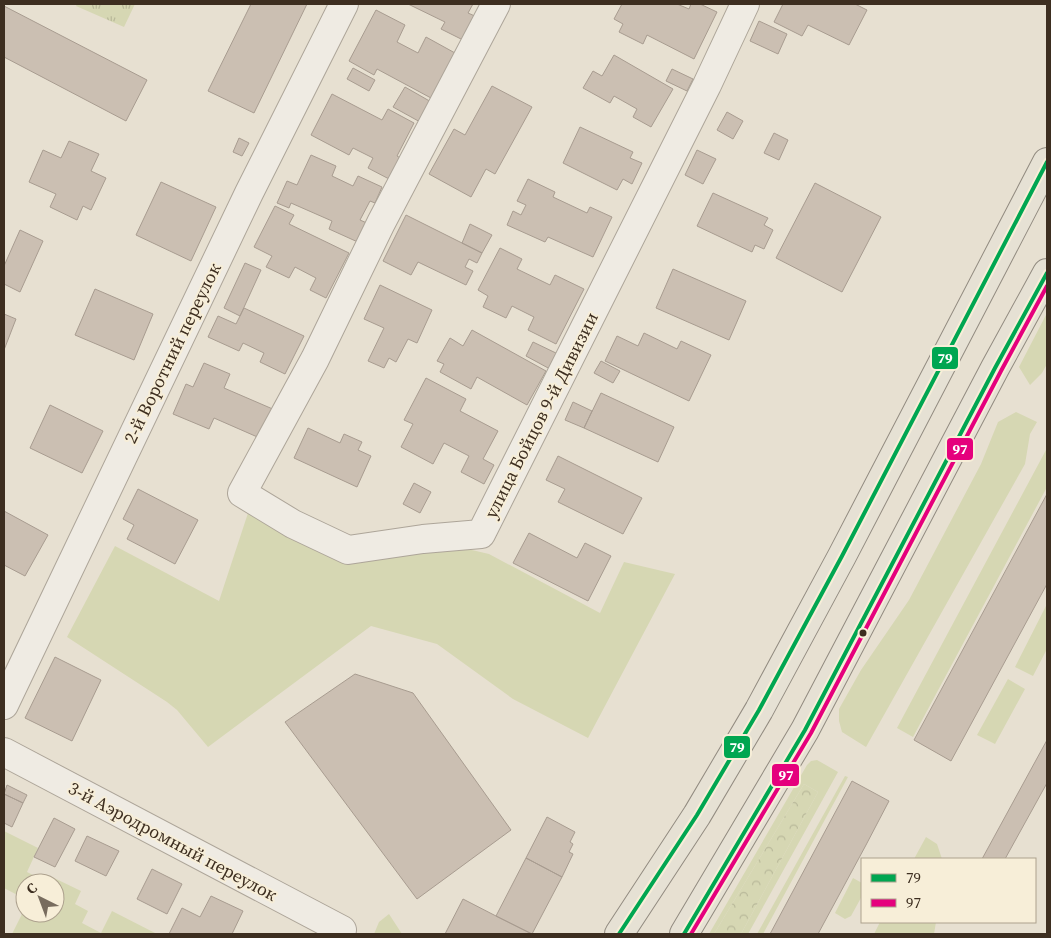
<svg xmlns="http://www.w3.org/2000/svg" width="1051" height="938" viewBox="0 0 1051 938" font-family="'Source Serif 4',serif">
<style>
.green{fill:#d6d7b3}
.forest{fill:url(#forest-crowns)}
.park{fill:url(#park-tufts)}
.building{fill:#cbbfb2;stroke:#a89c90}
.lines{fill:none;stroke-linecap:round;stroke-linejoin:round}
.minor-casing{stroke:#ada599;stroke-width:30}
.major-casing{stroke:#928b80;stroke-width:30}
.minor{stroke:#efebe3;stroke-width:28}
.major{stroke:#e6e1d4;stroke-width:28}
.bus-1-casing{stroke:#f7eed8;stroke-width:8}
.bus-2-casing{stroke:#f7eed8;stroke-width:8}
.bus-1{stroke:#00a651;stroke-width:4}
.bus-2{stroke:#e5007d;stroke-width:4}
.bus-dot{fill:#3d2e20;stroke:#f7eed8;stroke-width:2}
.labels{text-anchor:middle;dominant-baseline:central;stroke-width:4;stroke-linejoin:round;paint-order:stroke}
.street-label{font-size:18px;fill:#3d2e20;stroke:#f7eed8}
.line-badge{stroke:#f7eed8;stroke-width:2}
.badge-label{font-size:14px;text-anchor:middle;font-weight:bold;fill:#fff}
</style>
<defs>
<pattern id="forest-crowns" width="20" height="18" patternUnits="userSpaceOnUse" patternTransform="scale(1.25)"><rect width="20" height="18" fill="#d6d7b3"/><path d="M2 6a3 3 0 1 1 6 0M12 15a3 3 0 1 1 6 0" fill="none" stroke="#b9b99a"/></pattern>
<pattern id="park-tufts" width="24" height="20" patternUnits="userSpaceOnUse" patternTransform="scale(1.25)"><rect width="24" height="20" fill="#d6d7b3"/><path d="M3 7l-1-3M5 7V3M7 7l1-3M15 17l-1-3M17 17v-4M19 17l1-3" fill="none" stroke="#b9b99a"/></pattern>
</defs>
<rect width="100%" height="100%" fill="#e7e0d1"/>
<path class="green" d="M 1047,313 L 1047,364 L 1042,373 L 1030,385 L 1019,367 Z
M 1016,412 L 1037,422 L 1030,434 L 1025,464 L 866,747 L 842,732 L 839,721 L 839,709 L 861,670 L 909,600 L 981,464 L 998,422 Z
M 1046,450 L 1047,487 L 913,737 L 897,728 Z
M 249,510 L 343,559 L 459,547 L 489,554 L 600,613 L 624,562 L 675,574 L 588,738 L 513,699 L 437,644 L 371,626 L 208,747 L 177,710 L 167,702 L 67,637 L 115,546 L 219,601 Z
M 1047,604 L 1047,649 L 1033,676 L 1015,667 Z
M 1008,679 L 1025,689 L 995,744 L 977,735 Z
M 817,760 L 838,772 L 748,934 L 741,934 L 818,792 L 804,784 L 714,934 L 709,934 L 807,765 L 811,761 Z
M 845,776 L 848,777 L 763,934 L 757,934 Z
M 4,831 L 38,848 L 27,872 L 49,883 L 52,877 L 81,891 L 75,904 L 88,911 L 82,923 L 101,933 L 112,911 L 157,934 L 12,934 L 25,908 L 25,913 L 55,913 L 55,883 L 25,883 L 25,899 L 4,888 Z
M 926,837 L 937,844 L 942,859 L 914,859 Z
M 853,878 L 862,883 L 862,896 L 851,916 L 845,919 L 835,913 Z
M 389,914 L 402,934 L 374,934 L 379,922 Z
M 880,922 L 936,922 L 934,934 L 874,934 Z"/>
<path class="forest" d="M 804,784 L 818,792 L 741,934 L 714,934 Z"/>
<path class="park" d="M 77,4 L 135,4 L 124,27 L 76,6 Z"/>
<path class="building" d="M 251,4 L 307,4 L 254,113 L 208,91 Z
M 408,4 L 473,4 L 468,13 L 477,17 L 465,41 L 441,29 L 445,22 Z
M 622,4 L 677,4 L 689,9 L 691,4 L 700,4 L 717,12 L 694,59 L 647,35 L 643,44 L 619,32 L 623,24 L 614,19 Z
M 783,4 L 855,4 L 867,10 L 849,45 L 808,25 L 802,36 L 774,22 Z
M 4,6 L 147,80 L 126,121 L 4,57 Z
M 376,10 L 405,25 L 397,42 L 418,53 L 426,37 L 455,53 L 431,98 L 377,69 L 374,75 L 349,61 Z
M 759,21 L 787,34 L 778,54 L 750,41 Z
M 614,55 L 673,89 L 651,127 L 633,117 L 637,109 L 614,96 L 610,103 L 583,88 L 593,71 L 602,76 Z
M 353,68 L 375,80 L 369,91 L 347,79 Z
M 672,69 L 693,79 L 687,91 L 666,81 Z
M 492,86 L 532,107 L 495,174 L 486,169 L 471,197 L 429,174 L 454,129 L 465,135 Z
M 405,87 L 433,103 L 422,123 L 393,107 Z
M 332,94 L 382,120 L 388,109 L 414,123 L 397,156 L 402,159 L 391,180 L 368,168 L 373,158 L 353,148 L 349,155 L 311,135 Z
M 727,112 L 743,121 L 733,139 L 717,130 Z
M 580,127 L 633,152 L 630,158 L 642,163 L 632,184 L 623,179 L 617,190 L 563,163 Z
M 774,133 L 788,140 L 779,160 L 764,153 Z
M 239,138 L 249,143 L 242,156 L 233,152 Z
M 69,141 L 99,154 L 91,171 L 106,178 L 91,210 L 83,206 L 77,220 L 50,207 L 56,194 L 29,182 L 43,150 L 61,158 Z
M 697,150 L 716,159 L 703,184 L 685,175 Z
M 311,155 L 336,166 L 332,176 L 353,186 L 358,176 L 382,187 L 375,203 L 370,201 L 360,220 L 369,224 L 360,243 L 329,229 L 332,221 L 291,203 L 289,208 L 277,203 L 287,181 L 297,185 Z
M 528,179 L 555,192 L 553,197 L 587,213 L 590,207 L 612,217 L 593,257 L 548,237 L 545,242 L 507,225 L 513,211 L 521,215 L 526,205 L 517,201 Z
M 161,182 L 216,207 L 191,261 L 136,235 Z
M 815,183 L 881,217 L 842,292 L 776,258 Z
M 713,193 L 768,218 L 764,225 L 773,230 L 764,249 L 755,245 L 752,252 L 697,226 Z
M 275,206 L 294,215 L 289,224 L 349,253 L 326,298 L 310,290 L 316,278 L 295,267 L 289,278 L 266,267 L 272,256 L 254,247 Z
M 406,215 L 482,253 L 477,263 L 469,259 L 465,267 L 473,271 L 466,285 L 418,262 L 411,275 L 383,261 Z
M 470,224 L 492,235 L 482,253 L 462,243 Z
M 20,230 L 43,241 L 20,292 L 4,284 L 4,266 Z
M 500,248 L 522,259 L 517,269 L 550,285 L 555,275 L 584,289 L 556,344 L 528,330 L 534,317 L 512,306 L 506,318 L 483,307 L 488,296 L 478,290 Z
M 245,263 L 261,270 L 240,316 L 224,308 Z
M 673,269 L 746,301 L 729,340 L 656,308 Z
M 380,285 L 432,310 L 417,343 L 408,339 L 396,362 L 389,358 L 384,368 L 368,361 L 384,328 L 364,319 Z
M 95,289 L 153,314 L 134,360 L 75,335 Z
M 244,308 L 304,336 L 285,374 L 260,362 L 264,353 L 243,343 L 239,351 L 208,337 L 218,316 L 236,324 Z
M 4,314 L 16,319 L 4,350 Z
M 472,330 L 546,371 L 527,405 L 477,377 L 471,389 L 440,372 L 444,364 L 437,361 L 450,338 L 463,346 Z
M 644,333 L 677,349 L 681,341 L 711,355 L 689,401 L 605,361 L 617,336 L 638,346 Z
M 533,342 L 558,354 L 550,369 L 526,356 Z
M 601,361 L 620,371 L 613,383 L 594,373 Z
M 204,363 L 230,374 L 224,388 L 275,410 L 262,439 L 214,418 L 209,429 L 173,414 L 186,384 L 193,387 Z
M 426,378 L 466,399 L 460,411 L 498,431 L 483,459 L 494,465 L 484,484 L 461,472 L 469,456 L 444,443 L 433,464 L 401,447 L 413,424 L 404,420 Z
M 601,393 L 674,427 L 658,462 L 584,428 Z
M 573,402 L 592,411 L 584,428 L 565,420 Z
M 50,405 L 103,431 L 82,473 L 30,448 Z
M 308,428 L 340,443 L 344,434 L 362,442 L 358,450 L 371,456 L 357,487 L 294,458 Z
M 558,456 L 642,498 L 623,534 L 558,502 L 565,489 L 546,480 Z
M 414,483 L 431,492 L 420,513 L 403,504 Z
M 138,489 L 198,520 L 175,564 L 127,539 L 134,525 L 123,519 Z
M 1047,494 L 1047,584 L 951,761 L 914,740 Z
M 4,511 L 48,535 L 25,576 L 4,565 Z
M 529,533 L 577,558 L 585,543 L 611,556 L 588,601 L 513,563 Z
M 55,657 L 101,680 L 72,741 L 25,718 Z
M 355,674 L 413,693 L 511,830 L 417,899 L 285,722 Z
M 1047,740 L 1047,783 L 1005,859 L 982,859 Z
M 852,781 L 889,801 L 866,845 L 818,934 L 770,934 Z
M 7,785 L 27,795 L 23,803 L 4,794 Z
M 4,794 L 23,803 L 12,827 L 4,823 Z
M 547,817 L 575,832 L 570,842 L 573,844 L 569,852 L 573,854 L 562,877 L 526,858 Z
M 54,818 L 75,829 L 55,867 L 34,857 Z
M 87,836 L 119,851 L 106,876 L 75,861 Z
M 526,858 L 562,877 L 532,934 L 496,916 Z
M 152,869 L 182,884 L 167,914 L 137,899 Z
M 211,896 L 243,911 L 232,934 L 169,934 L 182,908 L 200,917 Z
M 463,899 L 496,916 L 532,934 L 445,934 Z"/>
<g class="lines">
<defs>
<path id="minor" d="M 496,4 L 381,223 L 315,359 L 242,493 L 293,524 L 348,550 L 423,539 L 481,534 L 707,85 L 745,4
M 4,705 L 249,193 L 344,4
M 4,752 L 342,930"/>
<path id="major" d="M 619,934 L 697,815 L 759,710 L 842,556 L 1047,162
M 684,934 L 805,730 L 995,368 L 1047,273"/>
</defs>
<use href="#minor" class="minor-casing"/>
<use href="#major" class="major-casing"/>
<use href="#minor" class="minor"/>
<use href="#major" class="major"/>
<defs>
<path id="bus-1" d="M 619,934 L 697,815 L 759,710 L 842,556 L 1047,162
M 684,934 L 805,730 L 995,368 L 1047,273"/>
<path id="bus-2" d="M 691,934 L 811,733 L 1001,371 L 1047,286"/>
</defs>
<use href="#bus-1" class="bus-1-casing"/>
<use href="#bus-2" class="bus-2-casing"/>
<use href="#bus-1" class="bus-1"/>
<use href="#bus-2" class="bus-2"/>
</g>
<circle class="bus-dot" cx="863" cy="633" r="4.5"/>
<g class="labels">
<g class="street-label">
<text transform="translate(172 353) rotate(-64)">2-й Воротний переулок</text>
<text transform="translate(541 415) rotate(-63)">улица Бойцов 9-й Дивизии</text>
<text transform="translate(173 841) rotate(28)">3-й Аэродромный переулок</text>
</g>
</g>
<g class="line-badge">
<rect x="931" y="346" width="28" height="24" rx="5" fill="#00a651"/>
<rect x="946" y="437" width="28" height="24" rx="5" fill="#e5007d"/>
<rect x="723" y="735" width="28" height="24" rx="5" fill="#00a651"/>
<rect x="771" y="763" width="29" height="24" rx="5" fill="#e5007d"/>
</g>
<g class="badge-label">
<text x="945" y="363">79</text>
<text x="960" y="454">97</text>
<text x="737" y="752">79</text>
<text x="786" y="780">97</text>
</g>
<rect width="1051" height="938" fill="none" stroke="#3d2e20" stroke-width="10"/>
<rect x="861" y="858" width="175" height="65" fill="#f7eed8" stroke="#ada18e"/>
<rect x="871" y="874" width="25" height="8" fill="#00a651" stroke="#ada18e"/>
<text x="906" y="883" font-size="15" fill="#3d2e20">79</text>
<rect x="871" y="899" width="25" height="8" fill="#e5007d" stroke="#ada18e"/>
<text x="906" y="908" font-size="15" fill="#3d2e20">97</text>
<g transform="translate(40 898) rotate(318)"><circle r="24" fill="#f7eed8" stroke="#ada18e"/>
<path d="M0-4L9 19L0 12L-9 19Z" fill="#786c5e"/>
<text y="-8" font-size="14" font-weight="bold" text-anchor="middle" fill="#3d2e20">С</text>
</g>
</svg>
